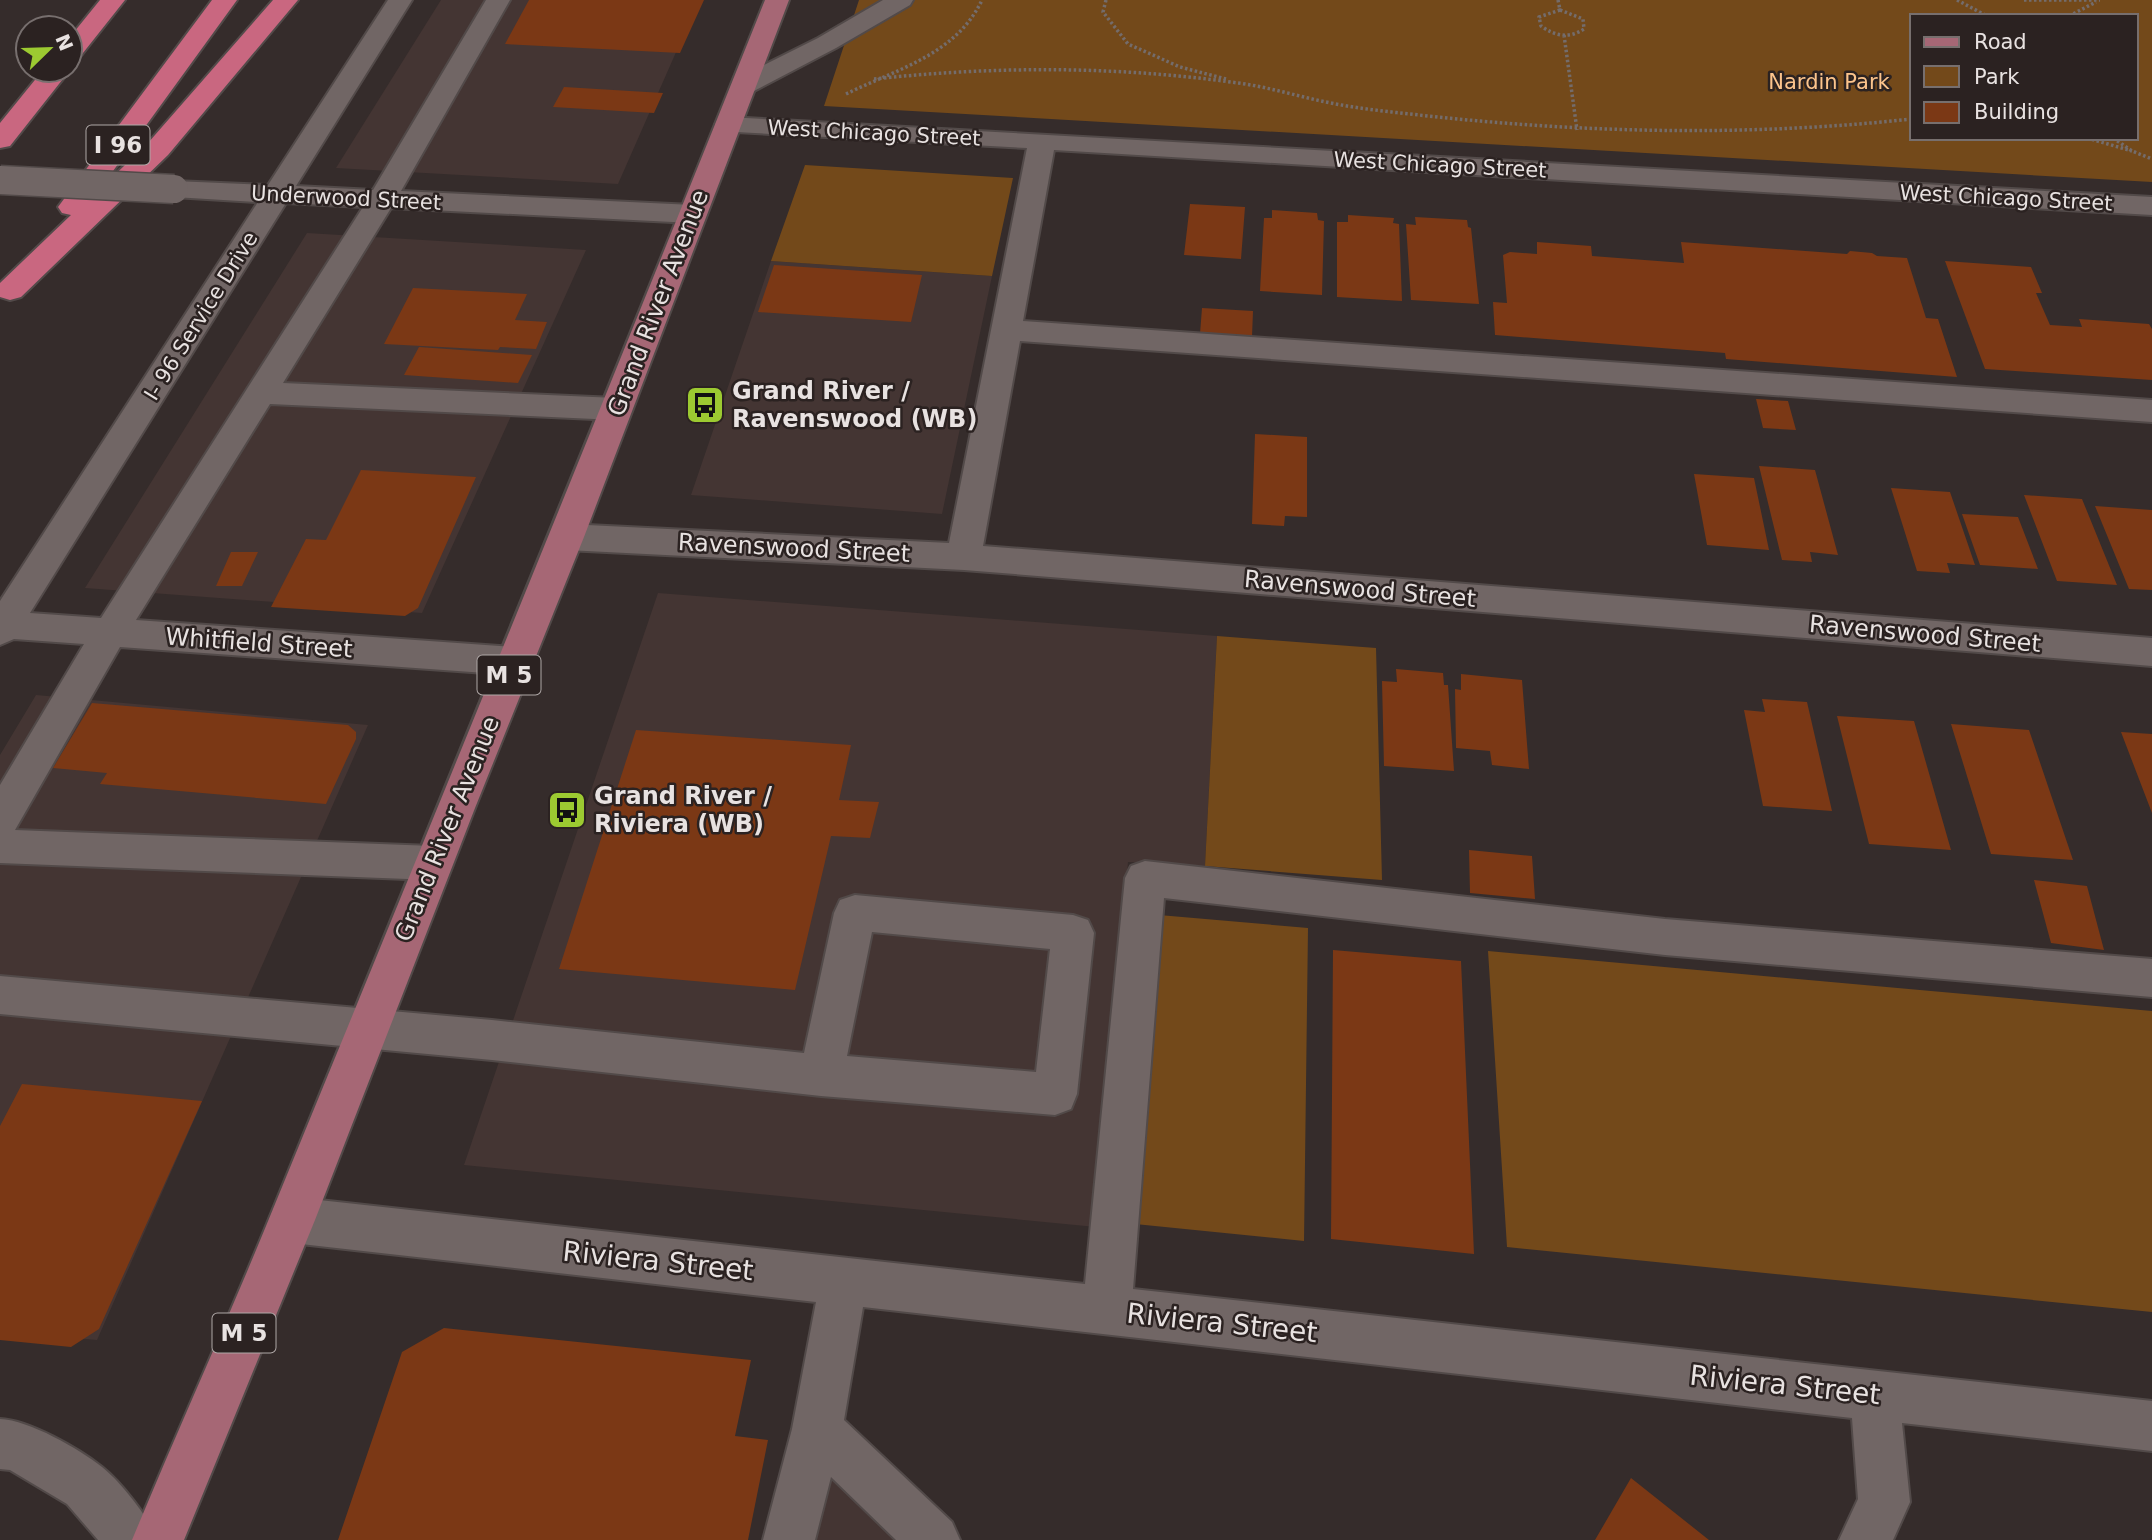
<svg xmlns="http://www.w3.org/2000/svg" width="2152" height="1540" viewBox="0 0 2152 1540" font-family="'DejaVu Sans',sans-serif">
<style>
.built{fill:#443533}
.green{fill:#73491a;fill-rule:evenodd}
.building{fill:#7b3815}
.lines{fill:none;stroke-linecap:round;stroke-linejoin:round}
.minor-casing{stroke:#524a49;stroke-width:4}
.major-casing{stroke:#524a49;stroke-width:4}
.highway-casing{stroke:#524a49;stroke-width:4}
.path{stroke:#746c6b;stroke-width:3.5;stroke-dasharray:2.5 2.5;stroke-linecap:butt}
.minor{fill:#716665;fill-rule:evenodd}
.major{fill:#a66775;fill-rule:evenodd}
.highway{fill:#c96780;fill-rule:evenodd}
.minor-bridge-casing{stroke:#524a49;stroke-width:31;stroke-linecap:butt}
.minor-bridge{stroke:#716665;stroke-width:28}
.labels{text-anchor:middle;dominant-baseline:central;stroke-width:5;stroke-linejoin:round;paint-order:stroke}
.far-park-label{font-size:21px;fill:#fcc48c;stroke:#2b2221}
.far-street-label{font-size:21px;fill:#e8e2e1;stroke:#2b2221}
.shield{fill:#2b2221;stroke:#afa8a7;stroke-width:2}
.shield-label{font-size:23px;font-weight:bold;fill:#e8e2e1}
.street-label{font-size:24px;fill:#e8e2e1;stroke:#2b2221}
.poi-label{font-size:24px;font-weight:bold;fill:#e8e2e1;stroke:#2b2221;text-anchor:start}
.near-street-label{font-size:28px;fill:#e8e2e1;stroke:#2b2221}
</style>
<rect width="100%" height="100%" fill="#352c2b"/>
<path class="built" d="M 441,0 L 699,0 L 618,184 L 336,168 Z
M 307,233 L 586,250 L 422,613 L 85,588 Z
M 771,261 L 992,276 L 942,514 L 691,495 Z
M 658,593 L 1217,636 L 1205,866 L 1128,862 L 1096,1227 L 464,1165 Z
M 36,695 L 368,725 L 97,1340 L 0,1331 L 0,755 Z
M 831,1475 L 897,1540 L 813,1540 Z"/>
<path class="green" d="M 859,0 L 2152,0 L 2152,182 L 824,106 ZM 1912,16 L 2136,16 L 2136,138 L 1912,138 Z
M 805,165 L 1013,178 L 992,276 L 771,261 Z
M 1217,636 L 1376,648 L 1382,880 L 1205,866 Z
M 1159,915 L 1308,928 L 1304,1241 L 1135,1224 Z
M 1488,951 L 2152,1011 L 2152,1312 L 1507,1247 Z"/>
<path class="building" d="M 529,0 L 704,0 L 680,53 L 505,44 Z
M 564,87 L 663,93 L 654,113 L 553,107 Z
M 1190,204 L 1245,207 L 1241,259 L 1184,255 Z
M 1272,210 L 1317,213 L 1318,220 L 1324,221 L 1322,295 L 1260,291 L 1264,218 L 1272,218 Z
M 1348,215 L 1394,218 L 1393,223 L 1399,224 L 1402,301 L 1337,297 L 1337,222 L 1348,222 Z
M 1415,217 L 1467,220 L 1468,227 L 1471,228 L 1479,304 L 1411,300 L 1406,224 L 1416,225 Z
M 1537,242 L 1591,246 L 1592,256 L 1684,263 L 1681,242 L 1847,254 L 1850,251 L 1872,253 L 1877,256 L 1907,258 L 1926,318 L 1938,319 L 1957,377 L 1726,359 L 1725,353 L 1495,335 L 1493,302 L 1507,303 L 1503,255 L 1510,252 L 1537,254 Z
M 1945,261 L 2031,267 L 2042,293 L 2036,293 L 2050,325 L 2082,327 L 2079,319 L 2149,324 L 2152,329 L 2152,380 L 1985,369 Z
M 774,265 L 922,275 L 911,322 L 758,312 Z
M 413,288 L 527,294 L 515,320 L 547,322 L 536,349 L 500,347 L 498,350 L 384,344 Z
M 1202,308 L 1253,311 L 1252,337 L 1200,334 Z
M 419,347 L 532,355 L 518,383 L 404,375 Z
M 1756,399 L 1788,401 L 1796,430 L 1763,428 Z
M 1255,434 L 1307,437 L 1307,517 L 1285,516 L 1284,526 L 1252,524 Z
M 1759,466 L 1815,470 L 1838,555 L 1810,552 L 1812,562 L 1782,560 Z
M 361,470 L 476,477 L 418,608 L 405,616 L 271,607 L 306,539 L 326,540 Z
M 1694,474 L 1754,478 L 1769,550 L 1707,545 Z
M 1891,488 L 1950,492 L 1975,565 L 1947,563 L 1950,573 L 1917,571 Z
M 2024,495 L 2082,499 L 2117,585 L 2057,581 Z
M 2095,506 L 2152,510 L 2152,590 L 2129,589 Z
M 1962,514 L 2018,517 L 2038,569 L 1980,565 Z
M 231,552 L 258,552 L 242,586 L 216,586 Z
M 1396,669 L 1443,673 L 1444,685 L 1448,685 L 1454,771 L 1384,766 L 1382,681 L 1397,682 Z
M 1461,674 L 1522,680 L 1529,769 L 1492,765 L 1490,751 L 1456,748 L 1455,689 L 1461,690 Z
M 1762,699 L 1807,702 L 1832,811 L 1763,806 L 1744,710 L 1765,712 Z
M 92,703 L 348,725 L 356,732 L 356,739 L 326,804 L 100,784 L 107,773 L 53,768 Z
M 1837,716 L 1914,721 L 1951,850 L 1869,844 Z
M 1951,724 L 2029,730 L 2073,860 L 1991,854 Z
M 636,730 L 851,745 L 839,800 L 879,802 L 870,838 L 831,836 L 795,990 L 559,969 Z
M 2121,732 L 2152,734 L 2152,813 Z
M 1469,850 L 1532,856 L 1535,899 L 1470,893 Z
M 2034,880 L 2087,886 L 2104,950 L 2051,943 Z
M 1333,950 L 1461,961 L 1474,1254 L 1331,1239 Z
M 22,1084 L 202,1101 L 99,1329 L 71,1347 L 0,1340 L 0,1126 Z
M 444,1328 L 751,1360 L 735,1436 L 768,1440 L 748,1540 L 338,1540 L 402,1352 Z
M 1631,1478 L 1709,1540 L 1595,1540 Z"/>
<g class="lines">
<defs>
<path id="minor" d="M 388,0 L 412,0 L 296,186 L 373,190 L 486,0 L 510,0 L 401,191 L 693,205 L 703,208 L 707,214 L 703,220 L 693,223 L 391,208 L 283,383 L 616,398 L 627,401 L 632,409 L 627,417 L 616,420 L 270,404 L 136,620 L 515,647 L 528,651 L 533,661 L 528,671 L 515,675 L 120,647 L 15,830 L 433,846 L 447,851 L 453,863 L 447,875 L 433,880 L 0,863 L 0,785 L 84,644 L 14,639 L 0,645 L 0,601 L 258,202 L 174,197 L 164,195 L 160,189 L 164,183 L 174,181 L 268,185 ZM 286,203 L 363,207 L 101,618 L 30,613 Z
M 883,0 L 913,0 L 910,5 L 836,48 L 754,91 L 745,93 L 736,91 L 732,85 L 736,79 L 818,38 Z
M 728,117 L 2152,197 L 2152,215 L 1054,150 L 1023,321 L 2152,400 L 2152,422 L 1020,341 L 983,546 L 2152,638 L 2152,666 L 964,570 L 567,550 L 555,546 L 550,537 L 555,528 L 567,524 L 949,543 L 1027,148 L 718,131 L 715,125 L 718,119 Z
M 1145,861 L 1665,919 L 2152,959 L 2152,997 L 1665,955 L 1164,898 L 1133,1289 L 2152,1401 L 2152,1451 L 1902,1423 L 1910,1502 L 1893,1540 L 1839,1540 L 1858,1499 L 1852,1418 L 863,1307 L 844,1420 L 952,1522 L 960,1540 L 896,1540 L 831,1477 L 815,1540 L 763,1540 L 792,1429 L 816,1302 L 292,1243 L 276,1236 L 269,1220 L 276,1204 L 292,1197 L 1085,1284 L 1125,878 L 1131,866 Z
M 855,895 L 1073,915 L 1088,920 L 1094,933 L 1077,1094 L 1071,1109 L 1055,1115 L 821,1096 L 492,1060 L 0,1014 L 0,976 L 492,1020 L 804,1053 L 834,913 L 840,900 ZM 872,932 L 1050,949 L 1036,1072 L 847,1056 Z
M 0,1419 C 29,1420 79,1449 102,1467 C 121,1482 149,1518 158,1540 L 98,1540 L 67,1504 L 10,1470 L 0,1469 Z"/>
<path id="major" d="M 765,0 L 789,0 L 584,537 L 475,808 L 315,1220 L 184,1540 L 132,1540 C 178,1429 228,1320 273,1209 C 438,807 603,404 765,0 Z"/>
<path id="highway" d="M 100,0 L 125,0 L 79,58 L 70,61 L 70,37 Z
M 212,0 L 237,0 L 100,189 L 148,143 L 273,0 L 298,0 L 168,155 L 21,297 L 10,300 L 0,297 L 0,283 L 71,215 L 62,213 L 58,207 Z
M 43,70 L 70,70 L 10,146 L 0,148 L 0,123 Z"/>
</defs>
<use href="#minor" class="minor-casing"/>
<use href="#major" class="major-casing"/>
<use href="#highway" class="highway-casing"/>
<path class="path" d="M 1106,0 L 1103,12 L 1128,44 L 1180,67 L 1226,79
M 1558,0 L 1560,10
M 1957,0 L 1987,16
M 2024,0 L 2100,0
M 1560,10 L 1583,19 L 1584,29 C 1569,39 1555,36 1541,26 L 1539,17 Z
M 2069,16 L 2096,2
M 1564,35 L 1577,130
M 874,79 C 996,66 1117,66 1238,83 C 1268,87 1297,96 1326,102 C 1354,108 1382,111 1410,114 C 1578,133 1744,137 1912,119
M 846,94 C 897,69 956,55 982,0
M 2087,138 L 2132,151
M 2113,138 L 2132,151 L 2152,159"/>
<use href="#minor" class="minor"/>
<use href="#major" class="major"/>
<use href="#highway" class="highway"/>
<defs>
<path id="minor-bridge" d="M 0,180 L 174,189"/>
</defs>
<use href="#minor-bridge" class="minor-bridge-casing"/>
<use href="#minor-bridge" class="minor-bridge"/>
</g>
<defs>
<symbol id="bus-square" viewBox="-11 -11 22 22"><rect x="-9" y="-9" width="18" height="18" rx="4" fill="#9cca31" stroke="#2b2221"/><path d="M-5-6H5V4H4V6H2V4H-2V6H-4V4H-5ZM-3.5-4V0h7V-4ZM-3.5 1.2v1.5H-2V1.2ZM2 1.2v1.5H3.5V1.2Z" fill="#111"/></symbol>
</defs>
<g fill-rule="evenodd">
<use href="#bus-square" x="683" y="383" width="44" height="44"/>
<use href="#bus-square" x="545" y="788" width="44" height="44"/>
</g>
<g class="labels">
<g class="far-park-label">
<text x="1829" y="82">Nardin Park</text>
</g>
<g class="far-street-label">
<text transform="translate(874 133) rotate(3)">West Chicago Street</text>
<text transform="translate(1440 165) rotate(3)">West Chicago Street</text>
<text transform="translate(346 198) rotate(3)">Underwood Street</text>
<text transform="translate(2006 198) rotate(3)">West Chicago Street</text>
<text transform="translate(201 316) rotate(-58)">I- 96 Service Drive</text>
</g>
<g class="shield">
<rect x="86.5" y="125.5" width="63" height="39" rx="5"/>
<rect x="477.5" y="655.5" width="63" height="39" rx="5"/>
<rect x="212.5" y="1313.5" width="63" height="39" rx="5"/>
</g>
<g class="shield-label">
<text x="118" y="145">I 96</text>
<text x="509" y="675">M 5</text>
<text x="244" y="1333">M 5</text>
</g>
<g class="street-label">
<text transform="translate(658 303) rotate(-69)">Grand River Avenue</text>
<text transform="translate(794 548) rotate(3)">Ravenswood Street</text>
<text transform="translate(1360 589) rotate(5)">Ravenswood Street</text>
<text transform="translate(1925 634) rotate(5)">Ravenswood Street</text>
<text transform="translate(259 643) rotate(4)">Whitfield Street</text>
<text transform="translate(447 829) rotate(-68)">Grand River Avenue</text>
</g>
<g class="poi-label">
<text x="732" y="391">Grand River /<tspan x="732" dy="28">Ravenswood (WB)</tspan></text>
<text x="594" y="796">Grand River /<tspan x="594" dy="28">Riviera (WB)</tspan></text>
</g>
<g class="near-street-label">
<text transform="translate(658 1261) rotate(6)">Riviera Street</text>
<text transform="translate(1222 1323) rotate(6)">Riviera Street</text>
<text transform="translate(1785 1385) rotate(6)">Riviera Street</text>
</g>
</g>
<rect x="1910" y="14" width="228" height="126" fill="#2b2221" stroke="#776f6e" stroke-width="2"/>
<rect x="1924" y="37" width="35" height="10" fill="#a66775" stroke="#776f6e" stroke-width="2"/>
<text x="1974" y="49" font-size="21" fill="#e8e2e1">Road</text>
<rect x="1924" y="66" width="35" height="21" fill="#73491a" stroke="#776f6e" stroke-width="2"/>
<text x="1974" y="84" font-size="21" fill="#e8e2e1">Park</text>
<rect x="1924" y="102" width="35" height="21" fill="#7b3815" stroke="#776f6e" stroke-width="2"/>
<text x="1974" y="119" font-size="21" fill="#e8e2e1">Building</text>
<g transform="translate(49 49) rotate(67)"><circle r="33" fill="#2b2221" stroke="#776f6e" stroke-width="2"/>
<path d="M0-5L12 26L0 18L-12 26Z" fill="#9cca31"/>
<text y="-10" font-size="19" font-weight="bold" text-anchor="middle" fill="#e8e2e1">N</text>
</g>
</svg>
